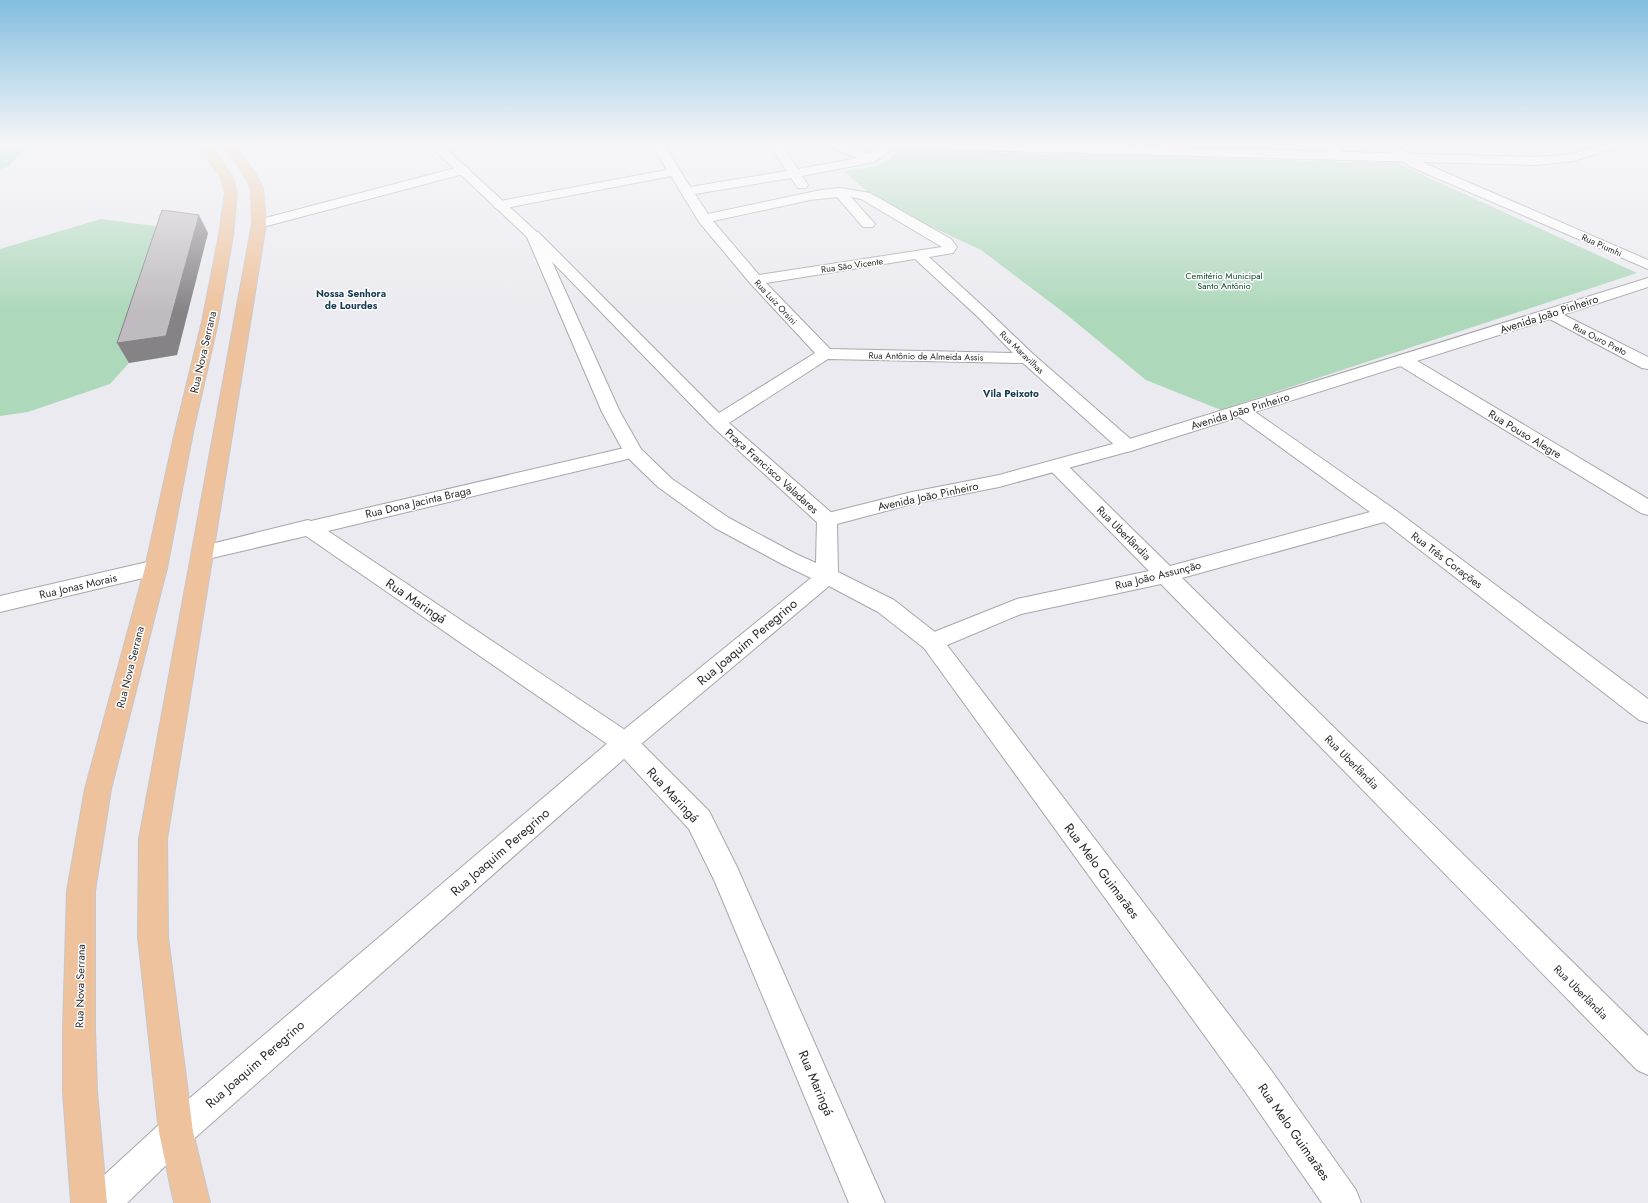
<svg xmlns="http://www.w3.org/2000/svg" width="1648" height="1203" viewBox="0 0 1648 1203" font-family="Jost,sans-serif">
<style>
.green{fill:#add8ba}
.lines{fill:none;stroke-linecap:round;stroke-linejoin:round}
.river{fill:#8dcdd1;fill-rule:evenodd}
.minor-casing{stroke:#a7a6ab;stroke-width:2}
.tertiary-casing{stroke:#a7a6ab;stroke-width:2}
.primary-casing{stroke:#c7c7c8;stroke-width:2}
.minor{fill:#fff;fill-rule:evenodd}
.tertiary{fill:#fff;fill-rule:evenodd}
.primary{fill:#eec29d;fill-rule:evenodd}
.shaded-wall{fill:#868386}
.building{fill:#bfbbc0;stroke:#868386}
.labels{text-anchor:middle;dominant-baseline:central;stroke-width:3;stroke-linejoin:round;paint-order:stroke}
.far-street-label{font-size:9px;fill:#29292b;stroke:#fff}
.far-park-label{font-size:9px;fill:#0b4225;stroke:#fff}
.far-neighbourhood-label{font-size:10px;font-weight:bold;fill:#153b53;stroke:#fff}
.street-label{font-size:11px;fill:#29292b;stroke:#fff}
.near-street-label{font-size:13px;fill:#29292b;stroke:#fff}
</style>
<rect width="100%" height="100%" fill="#ebeaf0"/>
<path class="green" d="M 898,150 L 1397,163 L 1637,273 L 1221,410 L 1146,380 L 1067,315 L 981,250 L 879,202 L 844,171 C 862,168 886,168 898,150 Z
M 101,219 L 208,233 L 177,355 L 129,363 L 110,384 L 28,412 L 0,416 L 0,249 Z"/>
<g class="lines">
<path class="river" d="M 4,144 L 28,144 L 8,167 L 0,169 L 0,148 Z"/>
<defs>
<path id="minor" d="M 652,144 L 664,144 L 690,187 L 787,171 L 769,144 L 781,144 L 798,169 L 858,158 L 829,146 L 827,144 L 844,144 L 869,154 L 885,144 L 900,144 L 874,162 L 802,176 L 808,185 L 806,188 L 798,188 L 791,178 L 695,194 L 708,214 L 821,190 L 840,188 L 870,193 L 951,239 L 957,247 L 953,253 L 929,257 L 988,311 L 1033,354 L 1134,442 L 1136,446 L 1134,450 L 1127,452 L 1120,450 L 1023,363 L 828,359 L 729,423 L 834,515 L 837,520 L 834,525 L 827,527 L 820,525 L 712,426 L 526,235 L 528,232 L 533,231 L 538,232 L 719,413 L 815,353 L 750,283 L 699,222 L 671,176 L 500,209 L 495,208 L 493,205 L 495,202 L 500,201 L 667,170 ZM 837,197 L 863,227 L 873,227 L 875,224 L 851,197 L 861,199 L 942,247 L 759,275 L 713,221 L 810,200 ZM 915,259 L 978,317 L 1013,353 L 830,349 L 766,283 Z
M 1322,144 L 1335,144 L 1346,156 L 1344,159 C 1335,161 1328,151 1322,144 Z
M 1396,147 L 1400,148 L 1417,160 L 1648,260 L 1648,269 L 1409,166 L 1392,154 L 1390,151 L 1392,148 Z
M 463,166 L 467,167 L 469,170 L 467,173 L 259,228 L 254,227 L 252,224 L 254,221 Z
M 1551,309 L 1556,311 L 1648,357 L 1648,369 L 1642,368 L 1546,317 L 1543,314 L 1546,311 Z
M 1403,355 L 1409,356 L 1648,499 L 1648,515 L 1641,513 L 1397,364 L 1395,360 L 1397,356 Z
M 1242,406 L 1248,407 L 1394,509 L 1648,699 L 1648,723 L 1639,720 L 1384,522 L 1182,578 L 1648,1036 L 1648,1075 L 1637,1070 L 1161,584 L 1021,614 L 940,648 L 932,651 L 924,648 L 921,642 L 924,636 L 1017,599 L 1149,571 L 1050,470 L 1048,466 L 1050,462 L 1057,460 L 1064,462 L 1170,566 L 1370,512 L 1236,415 L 1233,411 L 1236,407 Z
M 633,446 L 640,448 L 642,452 L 640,456 L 328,531 L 634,736 L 709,811 L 737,867 L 885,1203 L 849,1203 L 715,882 L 689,829 L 616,750 L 306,536 L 203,560 L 196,558 L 193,553 L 196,548 L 203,546 L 308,520 L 311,521 Z
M 156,560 L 164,563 L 167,568 L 164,573 L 0,612 L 0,596 Z"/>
<path id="tertiary" d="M 428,144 L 441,144 L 540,235 L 620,412 L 641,449 L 672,479 L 729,518 L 796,554 L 816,563 L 817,520 L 820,515 L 912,492 L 999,475 L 1120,442 L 1648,278 L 1648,287 L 1556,317 L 1134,450 L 999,487 L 912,504 L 837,524 L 838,572 L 894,600 L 940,636 L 1268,1066 L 1356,1190 L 1361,1203 L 1322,1203 L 1244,1090 L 924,648 L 878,612 L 829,586 L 634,750 L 188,1144 L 127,1203 L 83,1203 L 88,1190 L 164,1120 L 616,736 L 811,578 L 782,564 L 715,528 L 658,487 L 626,456 L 602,412 L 527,237 Z
M 885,144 L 1039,144 L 1537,157 L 1572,154 L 1604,144 L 1624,144 L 1622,146 L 1573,161 L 1537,165 L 891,148 Z"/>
<path id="primary" d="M 198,144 L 210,144 L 233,178 L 237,193 L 233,235 L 218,322 L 193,432 L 167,568 L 111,789 L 95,891 L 95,1029 L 97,1092 L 107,1203 L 71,1203 L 63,1092 L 63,1029 L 67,891 L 85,789 L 145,568 L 175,432 L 202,322 L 219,235 L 225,193 L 221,178 Z
M 223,144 L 235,144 L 255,173 L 263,188 L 266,224 L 167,839 L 168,937 L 193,1132 L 210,1203 L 174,1203 L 159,1132 L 138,937 L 139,839 L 252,224 L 251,188 L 243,173 Z"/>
</defs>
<use href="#minor" class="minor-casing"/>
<use href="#tertiary" class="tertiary-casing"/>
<use href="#primary" class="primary-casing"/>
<use href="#minor" class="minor"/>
<use href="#tertiary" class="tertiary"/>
<use href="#primary" class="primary"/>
</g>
<path class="shaded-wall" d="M 199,215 L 208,233 L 177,355 L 129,363 L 117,343 Z"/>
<path class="building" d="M 162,210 L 199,215 L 166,336 L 117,343 Z"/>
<linearGradient id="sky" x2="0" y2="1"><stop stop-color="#83bedf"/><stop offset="0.46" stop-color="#f6f6f8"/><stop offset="1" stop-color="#f6f6f8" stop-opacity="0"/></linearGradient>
<rect width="1648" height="313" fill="url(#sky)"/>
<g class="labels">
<g class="far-street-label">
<text transform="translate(1602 245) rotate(24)">Rua Piumhi</text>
<text transform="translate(852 265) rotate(-8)">Rua São Vicente</text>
<text transform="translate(776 302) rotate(47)">Rua Luiz Orsini</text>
<text transform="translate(1600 339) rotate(27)">Rua Ouro Preto</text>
<text transform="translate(1022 352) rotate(44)">Rua Maravilhas</text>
<text transform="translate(926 356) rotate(1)">Rua Antônio de Almeida Assis</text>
</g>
<g class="far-park-label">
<text x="1224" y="275">Cemitério Municipal<tspan x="1224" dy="10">Santo Antônio</tspan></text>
</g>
<g class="far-neighbourhood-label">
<text x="351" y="293">Nossa Senhora<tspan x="351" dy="12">de Lourdes</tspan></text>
<text x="1011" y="393">Vila Peixoto</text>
</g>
<g class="street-label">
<text transform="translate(1549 314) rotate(-18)">Avenida João Pinheiro</text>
<text transform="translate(203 352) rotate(-77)">Rua Nova Serrana</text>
<text transform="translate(1240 411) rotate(-17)">Avenida João Pinheiro</text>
<text transform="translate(1525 434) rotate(31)">Rua Pouso Alegre</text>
<text transform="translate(772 471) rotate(42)">Praça Francisco Valadares</text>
<text transform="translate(928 496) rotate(-12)">Avenida João Pinheiro</text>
<text transform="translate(418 502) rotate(-13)">Rua Dona Jacinta Braga</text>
<text transform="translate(1124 533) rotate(45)">Rua Uberlândia</text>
<text transform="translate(1447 560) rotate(37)">Rua Três Corações</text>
<text transform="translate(1158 575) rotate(-14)">Rua João Assunção</text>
<text transform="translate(78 586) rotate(-13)">Rua Jonas Morais</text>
<text transform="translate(130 667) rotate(-76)">Rua Nova Serrana</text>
<text transform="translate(1352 762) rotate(45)">Rua Uberlândia</text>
<text transform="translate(80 986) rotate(-89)">Rua Nova Serrana</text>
<text transform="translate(1581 992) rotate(45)">Rua Uberlândia</text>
</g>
<g class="near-street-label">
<text transform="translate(416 601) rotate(34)">Rua Maringá</text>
<text transform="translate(747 642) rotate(-40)">Rua Joaquim Peregrino</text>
<text transform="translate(673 795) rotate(47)">Rua Maringá</text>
<text transform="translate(500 852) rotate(-41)">Rua Joaquim Peregrino</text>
<text transform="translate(1102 871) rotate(53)">Rua Melo Guimarães</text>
<text transform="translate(255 1064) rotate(-41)">Rua Joaquim Peregrino</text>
<text transform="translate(816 1083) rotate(67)">Rua Maringá</text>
<text transform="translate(1294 1132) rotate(55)">Rua Melo Guimarães</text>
</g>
</g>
</svg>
